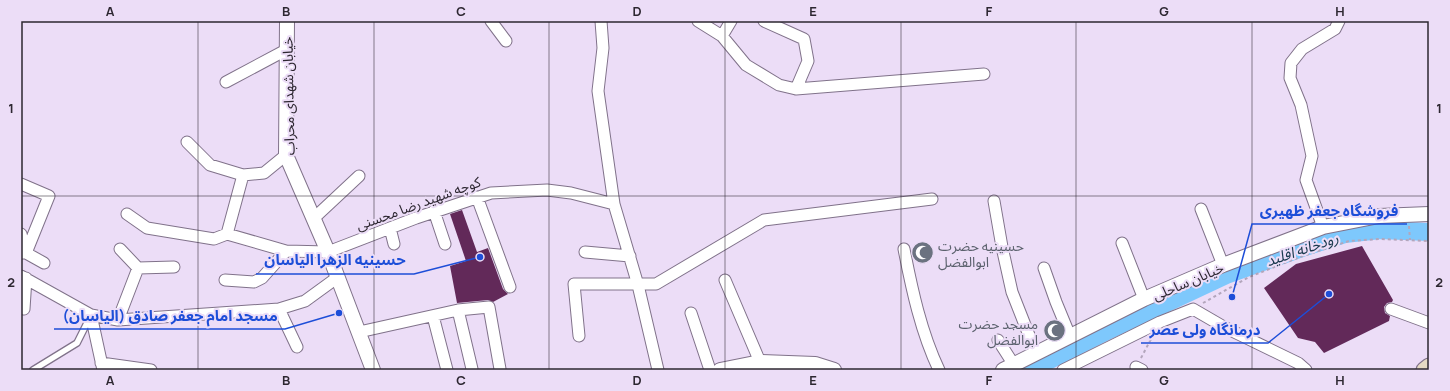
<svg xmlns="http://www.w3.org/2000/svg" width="1450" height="391" viewBox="0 0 1450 391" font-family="Manrope,'Noto Sans Arabic',sans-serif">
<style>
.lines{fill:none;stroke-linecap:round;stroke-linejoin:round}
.river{stroke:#7ec8fc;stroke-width:18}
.building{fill:#622959}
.service-casing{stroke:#80728a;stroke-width:8}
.minor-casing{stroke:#80728a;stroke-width:13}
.tertiary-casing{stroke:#80728a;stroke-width:16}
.secondary-casing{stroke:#80728a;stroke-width:17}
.path{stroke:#b3a6bc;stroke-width:2;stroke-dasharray:3 3;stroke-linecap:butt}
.service{stroke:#fff;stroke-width:5.5}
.minor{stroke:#fff;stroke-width:11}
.tertiary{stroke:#fff;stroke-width:14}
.secondary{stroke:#e6dac4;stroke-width:15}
.grid{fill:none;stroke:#2d2731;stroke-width:1;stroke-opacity:0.55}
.labels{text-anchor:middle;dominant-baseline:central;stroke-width:4;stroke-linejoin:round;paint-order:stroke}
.street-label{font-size:14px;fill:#2d2731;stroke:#ecddf7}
.worship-label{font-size:14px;fill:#5b616d;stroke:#ecddf7;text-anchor:start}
.water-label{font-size:15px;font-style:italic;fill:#19394e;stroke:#ecddf7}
.leader{fill:none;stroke:#1d4ed8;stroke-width:1.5}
.callout-dot{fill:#1d4ed8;stroke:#ecddf7;stroke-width:1.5}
.callout-label{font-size:15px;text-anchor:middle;font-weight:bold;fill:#1d4ed8;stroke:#ecddf7;stroke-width:4;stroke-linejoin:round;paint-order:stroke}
.neatline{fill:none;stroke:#2d2731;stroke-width:1.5}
.grid-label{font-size:13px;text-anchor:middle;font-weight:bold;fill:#2d2731}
</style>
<rect width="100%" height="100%" fill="#ecddf7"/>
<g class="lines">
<path class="river" d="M 1030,370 L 1109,330 L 1226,275 L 1302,248 L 1345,234 L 1380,230 L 1429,232"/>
</g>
<path class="building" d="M 462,210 L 477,252 L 488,248 L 503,289 L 508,294 L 493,302 L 488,300 L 457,303 L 450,266 L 466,261 L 450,214 Z
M 1362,246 L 1393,300 L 1392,302 L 1387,303 L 1384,307 L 1385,313 L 1390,316 L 1389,321 L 1324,353 L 1315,342 L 1298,338 L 1264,288 L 1296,264 Z"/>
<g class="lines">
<defs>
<path id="service" d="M 33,370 L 77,343 L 90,317"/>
<path id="minor" d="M 491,21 L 506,41
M 601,21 L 603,48 L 598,91 L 614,204 L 638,285 L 658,370
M 698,21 L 722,36 L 746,65 L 779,85 L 796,89 L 984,74
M 764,21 L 804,39 L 808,61 L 796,89
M 722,36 L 731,21
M 226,82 L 286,50
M 187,142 L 210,165 L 243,175 L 264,173 L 286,155
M 21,184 L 49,196 L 26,253
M 477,197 L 510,287
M 994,201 L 1002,247 L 1012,292 L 1036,353
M 1201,209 L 1223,265
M 434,211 L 445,244
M 127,214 L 147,228 L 214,239 L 227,234 L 286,251 L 328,252 L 416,218 L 491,193 L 547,190 L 571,193 L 614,204
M 313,219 L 359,176
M 1323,227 L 1306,180 L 1312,156 L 1301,105 L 1290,78 L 1291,63 L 1302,49 L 1335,29 L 1339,21
M 390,228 L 394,244
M 21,234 L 26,253
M 227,234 L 243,175
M 1122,243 L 1144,299
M 120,249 L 138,268
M 904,249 C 912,290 921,332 939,370
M 585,252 L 630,256
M 21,253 L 26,253 L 44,263
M 1044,268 L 1056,302 L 1070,336
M 21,276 L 91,315 L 118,320 L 279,309 L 305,301 L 338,277
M 225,280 L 254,282 L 262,278 L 286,251
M 725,280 L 760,362
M 21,308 L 24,309 L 26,278
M 279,309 L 297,347
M 1391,309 L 1429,323
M 458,310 L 472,369
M 691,313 L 710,370
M 91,315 L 103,370
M 433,316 L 447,370
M 118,320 L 138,268 L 174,267
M 359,332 L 458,310 L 489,307 L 500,369
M 579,336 L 574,284 L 656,284 L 764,220 L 932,199
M 998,340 L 1014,365
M 101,363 L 151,370
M 1136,367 L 1142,370
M 1063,370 L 1160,322 L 1193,309 L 1224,327 L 1298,363 L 1306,370"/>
<path id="tertiary" d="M 287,21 L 286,155 L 328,252 L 373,370
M 720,370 L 760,362 L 815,364 L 834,370
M 1003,370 L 1144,299 L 1223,265 L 1323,227 L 1379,216 L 1429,214"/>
<path id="secondary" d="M 1424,370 L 1429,366"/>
</defs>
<use href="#service" class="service-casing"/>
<use href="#minor" class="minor-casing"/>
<use href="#tertiary" class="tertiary-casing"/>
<use href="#secondary" class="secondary-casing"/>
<path class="path" d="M 1409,226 L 1410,240
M 1203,303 L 1249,277 L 1300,257 L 1349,241 L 1380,239 L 1429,241
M 1141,358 L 1151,339"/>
<use href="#service" class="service"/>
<use href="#minor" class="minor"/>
<use href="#tertiary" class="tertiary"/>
<use href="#secondary" class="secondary"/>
</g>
<path class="grid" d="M 198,21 L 198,370M 374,21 L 374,370M 549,21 L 549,370M 725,21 L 725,370M 901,21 L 901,370M 1076,21 L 1076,370M 1252,21 L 1252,370M 21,196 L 1429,196"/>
<defs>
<symbol id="mosque-disc" viewBox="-11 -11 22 22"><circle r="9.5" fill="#6b7280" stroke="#ecddf7"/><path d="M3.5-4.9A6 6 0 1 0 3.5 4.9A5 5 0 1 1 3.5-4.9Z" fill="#fff"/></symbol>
</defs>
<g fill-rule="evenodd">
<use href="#mosque-disc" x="910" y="240" width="25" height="25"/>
<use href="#mosque-disc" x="1042" y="318" width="25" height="25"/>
</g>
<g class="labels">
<g class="street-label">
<text transform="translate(288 96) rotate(-91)">خیابان شهدای محراب</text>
<text transform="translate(418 203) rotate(-20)">کوچه شهید رضا محسنی</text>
<text transform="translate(1188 281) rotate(-23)">خیابان ساحلی</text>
</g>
<g class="worship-label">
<text x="938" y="245">حسینیه حضرت<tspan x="938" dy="16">ابوالفضل</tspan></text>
<text x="1038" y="323" text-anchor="end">مسجد حضرت<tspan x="1038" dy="16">ابوالفضل</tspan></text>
</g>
<g class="water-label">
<text transform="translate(1302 249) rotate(-19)">رودخانه اقلید</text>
</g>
</g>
<path class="leader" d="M1232 297L1252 224H1407M480 257L414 274H256M339 313L285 329H54M1329 294L1268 343H1141"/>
<g class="callout-dot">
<circle cx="1232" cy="297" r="4"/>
<circle cx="480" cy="257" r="4"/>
<circle cx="339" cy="313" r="4"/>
<circle cx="1329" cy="294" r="4"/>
</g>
<g class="callout-label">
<text x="1329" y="216">فروشگاه جعفر ظهیری</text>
<text x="335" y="265">حسینیه الزهرا الیاسان</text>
<text x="170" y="321">مسجد امام جعفر صادق (الیاسان)</text>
<text x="1205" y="335">درمانگاه ولی عصر</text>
</g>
<rect width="1450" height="391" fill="none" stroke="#ecddf7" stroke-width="44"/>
<rect x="22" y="22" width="1406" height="347" class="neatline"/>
<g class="grid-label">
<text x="110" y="16">A</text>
<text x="286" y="16">B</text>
<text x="461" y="16">C</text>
<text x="637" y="16">D</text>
<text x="813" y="16">E</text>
<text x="989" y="16">F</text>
<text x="1164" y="16">G</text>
<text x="1340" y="16">H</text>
<text x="11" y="113">1</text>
<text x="1439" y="113">1</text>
<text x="11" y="287">2</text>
<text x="1439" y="287">2</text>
<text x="110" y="385">A</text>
<text x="286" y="385">B</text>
<text x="461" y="385">C</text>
<text x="637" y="385">D</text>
<text x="813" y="385">E</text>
<text x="989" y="385">F</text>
<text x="1164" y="385">G</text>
<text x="1340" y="385">H</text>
</g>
</svg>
